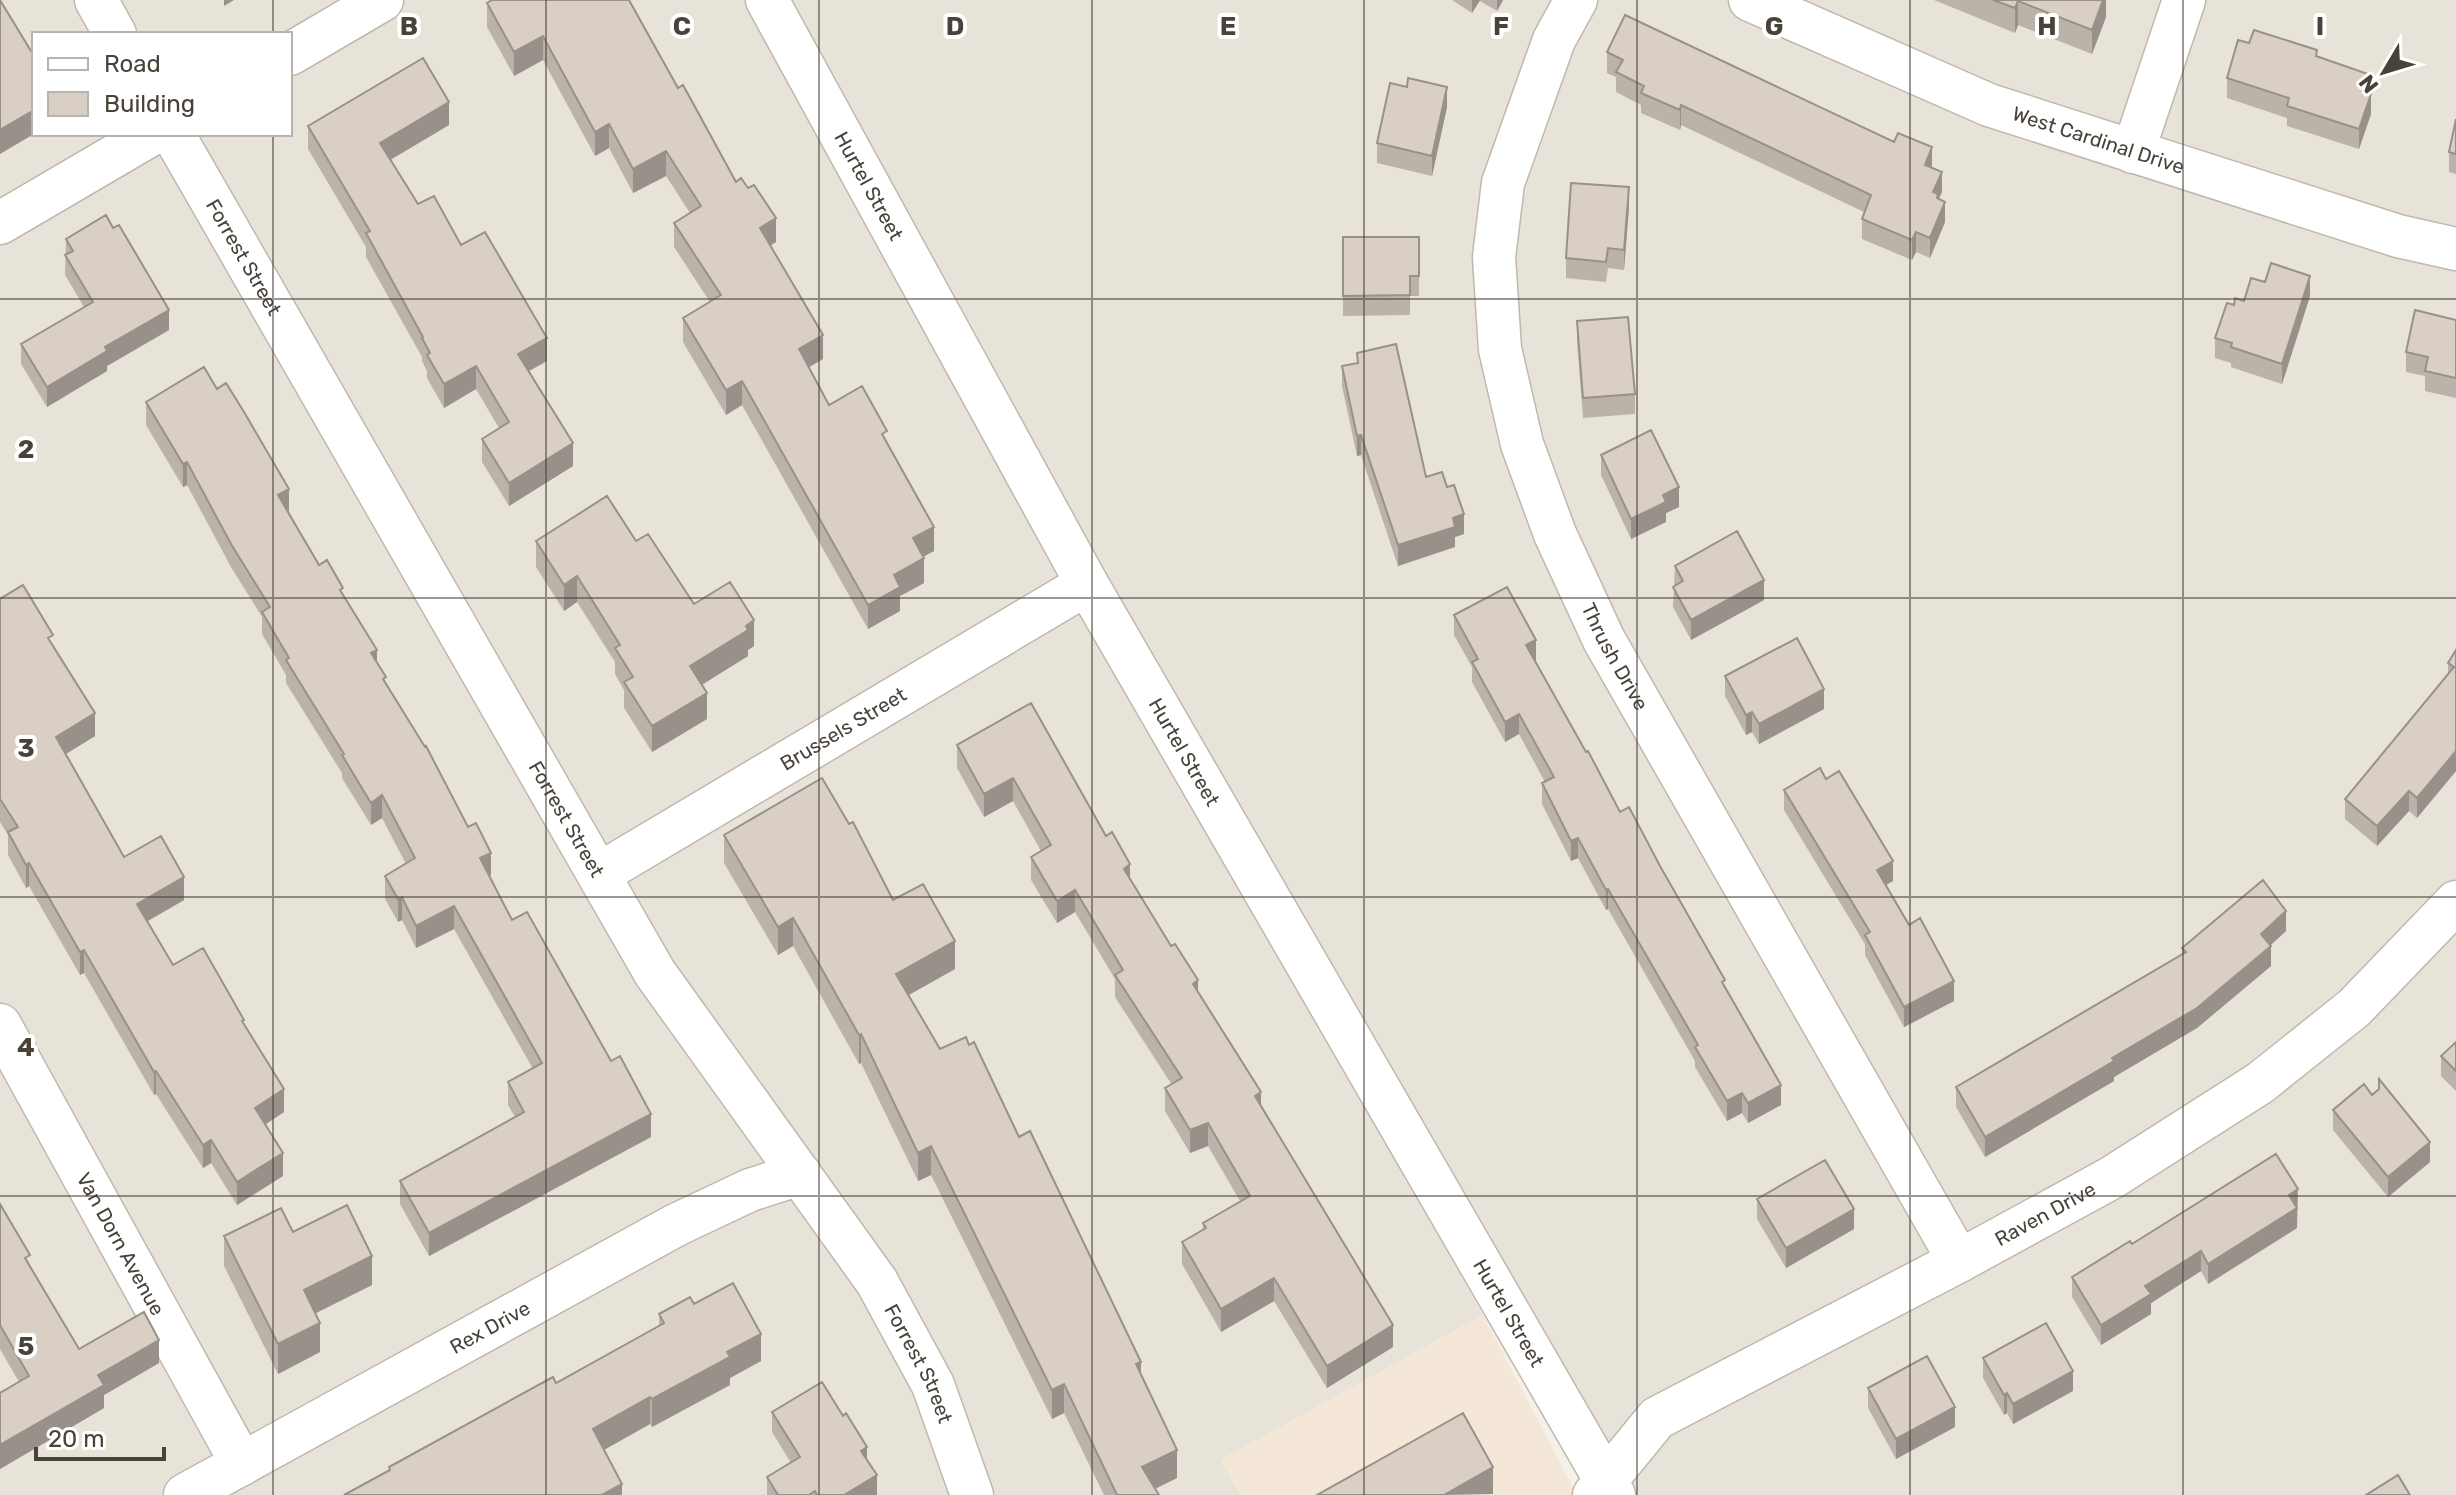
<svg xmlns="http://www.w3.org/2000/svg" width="2456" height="1495" viewBox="0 0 2456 1495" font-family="Rubik,sans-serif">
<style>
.residential{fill:#e8e3d9;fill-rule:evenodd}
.commercial{fill:#f5e7d8}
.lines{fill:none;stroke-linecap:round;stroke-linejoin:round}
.minor-casing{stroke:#c0b8ae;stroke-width:45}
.minor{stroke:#fff;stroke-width:42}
.wall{fill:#bbb2a9}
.shaded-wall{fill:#989189}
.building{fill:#d9cfc4;stroke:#989189;stroke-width:2}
.grid{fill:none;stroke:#484239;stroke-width:2;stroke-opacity:0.55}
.labels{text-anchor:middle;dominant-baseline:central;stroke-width:8;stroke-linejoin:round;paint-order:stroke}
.street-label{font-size:20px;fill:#484239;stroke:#fff}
.grid-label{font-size:26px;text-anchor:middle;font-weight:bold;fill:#484239;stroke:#fff;stroke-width:8;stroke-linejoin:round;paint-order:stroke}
</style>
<rect width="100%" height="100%" fill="#f4f1eb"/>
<path class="residential" d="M 0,0 L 747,0 L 1483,1315 L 1221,1460 L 1241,1495 L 0,1495 ZM 34,34 L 290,34 L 290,134 L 34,134 Z
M 775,0 L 2456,0 L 2456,1495 L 1621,1495 Z"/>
<path class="commercial" d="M 1483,1315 L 1576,1493 L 1573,1495 L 1241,1495 L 1220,1460 Z"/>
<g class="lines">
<defs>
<g id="minor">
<path d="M 96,0 L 115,34"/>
<path id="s1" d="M 767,0 L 1087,584 L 1614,1495"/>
<path id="s2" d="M 1576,0 L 1554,40 L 1503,183 L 1494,257 L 1500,349 L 1522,444 L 1555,534 L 1604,640 L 1959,1261"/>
<path id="s3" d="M 1750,0 L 1989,105 L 2398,236 L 2456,249"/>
<path d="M 290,54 L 382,0"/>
<path id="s4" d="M 173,134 L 655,973 L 877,1282 L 933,1385 L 972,1495"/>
<path d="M 2133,152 L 2184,0"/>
<path d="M 0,223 L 152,134"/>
<path id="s5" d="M 599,874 L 1087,584"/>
<path id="s6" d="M 0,1025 L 242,1464"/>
<path id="s7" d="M 185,1495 L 676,1225 L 750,1190 L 800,1174"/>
<path id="s8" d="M 1594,1495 L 1657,1418 L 1959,1261 L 2111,1178 L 2260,1083 L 2354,1008 L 2456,902"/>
</g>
</defs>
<use href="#minor" class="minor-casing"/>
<use href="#minor" class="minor"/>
</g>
<path class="wall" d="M 1452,0 L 1503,0 L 1497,11 L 1480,1 L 1472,13 Z
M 1934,0 L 2106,0 L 2106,17 L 2092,54 L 2018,25 L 2015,33 Z
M 487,3 L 678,88 L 736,182 L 776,242 L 771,245 L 823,359 L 809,367 L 829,405 L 887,442 L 934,551 L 923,557 L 924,583 L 900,596 L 900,611 L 868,629 L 742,405 L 726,415 L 683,342 L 683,318 L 710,302 L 674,247 L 674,223 L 690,213 L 666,176 L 633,193 L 609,148 L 595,156 L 543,60 L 514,76 L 487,27 Z
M 2249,43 L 2317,57 L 2368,93 L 2371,114 L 2359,149 L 2287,126 L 2287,118 L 2227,98 L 2227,78 Z
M 1607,52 L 1932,168 L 1942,192 L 1939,199 L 1945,222 L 1930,258 L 1916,252 L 1912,260 L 1862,239 L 1862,219 L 1864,212 L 1681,125 L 1680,130 L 1641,113 L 1641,105 L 1616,92 L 1616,77 L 1607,73 Z
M 1447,107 L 1432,176 L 1377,163 L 1377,143 Z
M 2456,119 L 2456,174 L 2449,172 L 2449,152 Z
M 449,125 L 390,160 L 418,204 L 461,245 L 547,361 L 529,371 L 573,466 L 509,506 L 482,462 L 482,439 L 499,428 L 476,389 L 444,408 L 427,378 L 427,371 L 422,361 L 422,357 L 366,257 L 366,247 L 308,149 L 308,126 Z
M 1629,207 L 1624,270 L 1608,268 L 1606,282 L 1566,278 L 1566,258 Z
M 1343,237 L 1419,237 L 1419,296 L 1410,296 L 1410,315 L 1343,316 Z
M 66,239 L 169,330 L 107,366 L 107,371 L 47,407 L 21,364 L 21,344 L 84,307 L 65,275 Z
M 2310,296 L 2282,384 L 2231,367 L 2231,363 L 2215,358 L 2215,338 L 2234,305 L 2244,301 Z
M 2456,320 L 2456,398 L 2425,391 L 2425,376 L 2406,372 L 2406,352 Z
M 1577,321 L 1635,394 L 1635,414 L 1583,418 L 1577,341 Z
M 1357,353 L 1426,477 L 1464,534 L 1455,537 L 1455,547 L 1398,566 L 1361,455 L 1357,456 L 1342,386 L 1342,366 L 1357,363 Z
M 146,402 L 289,512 L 319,565 L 343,596 L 377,662 L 386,685 L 491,875 L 490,876 L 512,920 L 651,1137 L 429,1256 L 400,1204 L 400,1181 L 515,1117 L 508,1105 L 508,1082 L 533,1069 L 454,929 L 416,948 L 402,920 L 398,922 L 385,899 L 385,876 L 406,864 L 382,818 L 371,825 L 342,778 L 342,773 L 286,683 L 286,675 L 262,634 L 262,617 L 231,567 L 187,485 L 183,487 L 146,425 Z
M 1601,455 L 1679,507 L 1666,513 L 1666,522 L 1631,539 L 1601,475 Z
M 536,541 L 636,541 L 694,604 L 754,646 L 748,650 L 748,656 L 702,685 L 707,719 L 652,752 L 624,708 L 624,690 L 615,674 L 615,662 L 577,602 L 564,611 L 536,567 Z
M 1675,566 L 1764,600 L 1691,640 L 1673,607 Z
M 0,599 L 53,646 L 95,736 L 66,754 L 124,857 L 184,900 L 148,921 L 173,965 L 244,1026 L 284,1112 L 265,1125 L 283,1176 L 237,1205 L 211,1163 L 203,1168 L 156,1094 L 154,1095 L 84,973 L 80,975 L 29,886 L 26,888 L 8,855 L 8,835 L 0,822 Z
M 1454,615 L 1536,660 L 1535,660 L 1620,812 L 1660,866 L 1725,988 L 1781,1105 L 1748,1123 L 1742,1113 L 1727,1121 L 1695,1067 L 1695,1061 L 1608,909 L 1606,910 L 1578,858 L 1571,861 L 1542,804 L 1542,783 L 1545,782 L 1519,734 L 1505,742 L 1472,682 L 1472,667 L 1454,635 Z
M 2456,650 L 2456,771 L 2417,818 L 2409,811 L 2377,846 L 2345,819 L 2345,799 L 2448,674 L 2448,663 Z
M 1725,676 L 1824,709 L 1759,744 L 1752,732 L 1746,735 L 1725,696 Z
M 1031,703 L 1130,879 L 1198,993 L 1393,1347 L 1327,1388 L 1274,1301 L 1221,1332 L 1182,1264 L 1182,1242 L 1203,1229 L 1203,1223 L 1240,1201 L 1208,1146 L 1190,1153 L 1165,1111 L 1165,1088 L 1172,1085 L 1115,997 L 1115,979 L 1075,912 L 1057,923 L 1031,880 L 1031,857 L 1041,851 L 1013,801 L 984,817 L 957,768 L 957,745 Z
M 1784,790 L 1893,881 L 1886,885 L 1954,1001 L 1904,1027 L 1865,955 L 1865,944 L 1784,810 Z
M 724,835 L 893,900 L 955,969 L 909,995 L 940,1049 L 1019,1137 L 1141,1375 L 1177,1478 L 1155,1489 L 1159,1495 L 1104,1495 L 1064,1413 L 1052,1419 L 931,1175 L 918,1181 L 861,1063 L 859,1064 L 793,946 L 778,955 L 724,863 Z
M 2286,931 L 2270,945 L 2271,966 L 2197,1028 L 2114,1077 L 2114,1081 L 1985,1157 L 1956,1107 L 1956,1087 L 2182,955 L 2182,948 Z
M 2456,1042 L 2456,1091 L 2441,1076 L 2441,1056 Z
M 2379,1089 L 2430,1162 L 2388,1197 L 2333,1130 L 2333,1110 L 2372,1095 Z
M 1757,1199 L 1854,1229 L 1786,1268 L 1757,1219 Z
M 0,1204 L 30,1265 L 79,1349 L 159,1363 L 104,1395 L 104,1408 L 0,1469 L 0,1393 L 19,1382 L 0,1349 Z
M 2298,1209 L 2297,1210 L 2297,1228 L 2208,1284 L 2201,1271 L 2151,1303 L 2151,1314 L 2101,1345 L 2072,1297 L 2072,1277 Z
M 293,1232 L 372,1285 L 316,1313 L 320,1352 L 278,1374 L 224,1266 L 224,1236 Z
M 694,1304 L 761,1361 L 730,1378 L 730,1385 L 652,1427 L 650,1424 L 604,1450 L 622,1495 L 389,1471 L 389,1467 L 556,1383 L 659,1326 L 659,1314 Z
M 1983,1358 L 2073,1391 L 2013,1424 L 2007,1413 L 2004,1415 L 1983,1378 Z
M 1868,1388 L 1955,1427 L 1896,1459 L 1868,1408 Z
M 772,1412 L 867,1460 L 877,1495 L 767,1495 L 767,1477 L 791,1463 L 772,1432 Z"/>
<path class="shaded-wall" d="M 224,0 L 234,0 L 224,6 Z
M 1472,0 L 1480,0 L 1472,13 Z
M 1497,0 L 1503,0 L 1497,11 Z
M 2103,0 L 2106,0 L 2106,17 L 2092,54 L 2092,30 Z
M 2018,1 L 2018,25 L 2015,33 L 2015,8 Z
M 543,36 L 543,60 L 514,76 L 514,52 Z
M 2368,74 L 2368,94 L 2362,91 Z
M 1447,87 L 1447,107 L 1432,176 L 1432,156 Z
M 2371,94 L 2371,114 L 2359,149 L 2359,129 Z
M 449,102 L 449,125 L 380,166 L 380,143 Z
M 1681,105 L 1681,125 L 1680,130 L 1680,110 Z
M 34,110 L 34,134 L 0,154 L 0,130 Z
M 609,124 L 609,148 L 595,156 L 595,132 Z
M 1932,147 L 1932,167 L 1925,165 Z
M 666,151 L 666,176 L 633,193 L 633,169 Z
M 1942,172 L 1942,192 L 1938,200 L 1933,192 Z
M 1629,187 L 1629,207 L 1624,270 L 1624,250 Z
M 1945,202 L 1945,222 L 1930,258 L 1930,238 Z
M 776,218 L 776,242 L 760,252 L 760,228 Z
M 1916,232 L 1916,252 L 1912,260 L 1912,240 Z
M 2310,276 L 2310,296 L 2282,384 L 2282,364 Z
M 169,310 L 169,330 L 107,366 L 107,371 L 47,407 L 47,387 L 105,347 Z
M 823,335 L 823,359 L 799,373 L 799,349 Z
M 547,338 L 547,361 L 518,377 L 518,354 Z
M 476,366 L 476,389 L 444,408 L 444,384 Z
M 742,381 L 742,405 L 726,415 L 726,390 Z
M 1361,435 L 1361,455 L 1357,456 L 1357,436 Z
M 573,443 L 573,466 L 509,506 L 509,483 Z
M 187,462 L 187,485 L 183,487 L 183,464 Z
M 1679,487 L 1679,507 L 1666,513 L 1666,522 L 1631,539 L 1631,519 L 1663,495 Z
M 289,489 L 289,512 L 278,495 Z
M 1464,514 L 1464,534 L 1455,537 L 1455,547 L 1398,566 L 1398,545 L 1453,518 Z
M 934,527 L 934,551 L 913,562 L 913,538 Z
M 924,558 L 924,583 L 900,596 L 900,611 L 868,629 L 868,605 L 894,575 Z
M 577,576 L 577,602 L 564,611 L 564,585 Z
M 1764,580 L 1764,600 L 1691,640 L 1691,620 Z
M 754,620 L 754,646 L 748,650 L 748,656 L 690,692 L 690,666 Z
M 1536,640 L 1536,660 L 1526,665 L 1526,645 Z
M 377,650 L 377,673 L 371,653 Z
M 1824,689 L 1824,709 L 1759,744 L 1759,724 Z
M 707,693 L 707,719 L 652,752 L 652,726 Z
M 1752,712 L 1752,732 L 1746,735 L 1746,715 Z
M 95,713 L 95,736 L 56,760 L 56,737 Z
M 1519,714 L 1519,734 L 1505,742 L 1505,722 Z
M 2456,751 L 2456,771 L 2417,818 L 2417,798 Z
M 1013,778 L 1013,801 L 984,817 L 984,794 Z
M 2409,791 L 2409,811 L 2377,846 L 2377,826 Z
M 382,795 L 382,818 L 371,825 L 371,803 Z
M 1578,838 L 1578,858 L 1571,861 L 1571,841 Z
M 491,853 L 491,875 L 480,881 L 480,858 Z
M 1893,861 L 1893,881 L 1877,890 L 1877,870 Z
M 29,863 L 29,886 L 26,888 L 26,865 Z
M 1130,864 L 1130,887 L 1124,869 Z
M 184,877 L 184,900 L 137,927 L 137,904 Z
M 1608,889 L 1608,909 L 1606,910 L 1606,890 Z
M 1075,890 L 1075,912 L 1057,923 L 1057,901 Z
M 402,897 L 402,920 L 398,922 L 398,899 Z
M 454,906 L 454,929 L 416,948 L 416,926 Z
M 2286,911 L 2286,931 L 2261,954 L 2261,934 Z
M 793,918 L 793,946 L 778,955 L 778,927 Z
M 955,941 L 955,969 L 896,1002 L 896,974 Z
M 2271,946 L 2271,966 L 2197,1028 L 2114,1077 L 2114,1081 L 1985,1157 L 1985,1137 L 2112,1058 Z
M 84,950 L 84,973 L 80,975 L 80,952 Z
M 1198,980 L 1198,1003 L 1193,984 Z
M 1954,981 L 1954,1001 L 1904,1027 L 1904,1007 Z
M 861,1034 L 861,1063 L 859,1064 L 859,1035 Z
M 156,1071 L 156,1094 L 154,1095 L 154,1072 Z
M 1781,1085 L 1781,1105 L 1748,1123 L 1748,1103 Z
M 284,1089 L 284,1112 L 255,1131 L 255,1108 Z
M 1261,1092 L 1261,1115 L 1255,1096 Z
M 1742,1093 L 1742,1113 L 1727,1121 L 1727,1101 Z
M 651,1114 L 651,1137 L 429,1256 L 429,1233 Z
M 1208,1123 L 1208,1146 L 1190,1153 L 1190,1130 Z
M 211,1140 L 211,1163 L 203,1168 L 203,1145 Z
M 2430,1142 L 2430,1162 L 2388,1197 L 2388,1177 Z
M 931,1146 L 931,1175 L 918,1181 L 918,1153 Z
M 283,1153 L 283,1176 L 237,1205 L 237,1182 Z
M 2298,1189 L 2297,1228 L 2208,1284 L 2208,1264 L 2289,1195 Z
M 1854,1209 L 1854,1229 L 1786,1268 L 1786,1248 Z
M 2201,1251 L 2201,1271 L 2151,1303 L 2151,1314 L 2101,1345 L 2101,1325 L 2145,1286 Z
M 372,1256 L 372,1285 L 304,1319 L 304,1290 Z
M 1274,1278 L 1274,1301 L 1221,1332 L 1221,1309 Z
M 320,1323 L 320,1352 L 278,1374 L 278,1344 Z
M 1393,1325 L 1393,1347 L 1327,1388 L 1327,1366 Z
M 761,1334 L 761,1361 L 730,1378 L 730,1385 L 652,1427 L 652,1399 L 727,1352 Z
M 159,1340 L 159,1363 L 104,1395 L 104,1408 L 0,1469 L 0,1445 L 98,1375 Z
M 1141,1362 L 1141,1390 L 1136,1364 Z
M 2073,1371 L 2073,1391 L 2013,1424 L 2013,1404 Z
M 1064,1384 L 1064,1413 L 1052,1419 L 1052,1390 Z
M 2007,1393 L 2007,1413 L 2004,1415 L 2004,1395 Z
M 650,1397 L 650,1424 L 593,1456 L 593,1429 Z
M 1955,1407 L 1955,1427 L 1896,1459 L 1896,1439 Z
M 867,1447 L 867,1467 L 861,1451 Z
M 1177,1450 L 1177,1478 L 1142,1495 L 1142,1467 Z
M 1493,1467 L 1493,1494 L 1444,1495 Z
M 877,1475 L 877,1495 L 844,1495 Z
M 622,1484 L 622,1495 L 602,1495 Z"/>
<path class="building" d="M 0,0 L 34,56 L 34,110 L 0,130 Z
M 492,0 L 629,0 L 678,88 L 683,85 L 736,182 L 741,178 L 748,188 L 754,185 L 776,218 L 760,228 L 823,335 L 799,349 L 829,405 L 862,386 L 887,431 L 882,434 L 934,527 L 913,538 L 924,558 L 894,575 L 900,587 L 868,605 L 742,381 L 726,390 L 683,318 L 721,295 L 674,223 L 701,206 L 666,151 L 633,169 L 609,124 L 595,132 L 543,36 L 514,52 L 487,3 Z
M 1993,0 L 2103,0 L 2092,30 L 2018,1 L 2015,8 Z
M 1625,15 L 1894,142 L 1898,133 L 1932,147 L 1925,165 L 1942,172 L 1933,192 L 1938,194 L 1937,198 L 1945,202 L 1930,238 L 1916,232 L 1912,240 L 1862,219 L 1871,195 L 1681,105 L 1680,110 L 1641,93 L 1644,86 L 1616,72 L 1623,60 L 1607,52 Z
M 2254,30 L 2317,50 L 2316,56 L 2368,74 L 2362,91 L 2371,94 L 2359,129 L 2287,106 L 2289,98 L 2227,78 L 2238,40 L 2249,43 Z
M 423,58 L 449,102 L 380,143 L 418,204 L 434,196 L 461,245 L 485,232 L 547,338 L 518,354 L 573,443 L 509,483 L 482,439 L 509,422 L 476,366 L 444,384 L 427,355 L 430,353 L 422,338 L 423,337 L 366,233 L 370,231 L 308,126 Z
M 1408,78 L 1447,87 L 1432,156 L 1377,143 L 1390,83 L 1407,87 Z
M 2456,119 L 2456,154 L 2449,152 Z
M 1571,183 L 1629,187 L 1624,250 L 1608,248 L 1606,262 L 1566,258 Z
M 106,215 L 113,228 L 119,225 L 169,310 L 105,347 L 107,351 L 47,387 L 21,344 L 93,302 L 65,255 L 73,251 L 66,239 Z
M 1343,237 L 1419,237 L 1419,276 L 1410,276 L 1410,295 L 1343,296 Z
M 2271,263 L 2310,276 L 2282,364 L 2231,347 L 2232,343 L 2215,338 L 2227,303 L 2234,305 L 2235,298 L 2244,301 L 2251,278 L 2265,282 Z
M 2415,310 L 2456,320 L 2456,378 L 2425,371 L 2428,357 L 2406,352 Z
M 1628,317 L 1635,394 L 1583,398 L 1577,321 Z
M 1396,344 L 1426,477 L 1442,472 L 1447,487 L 1454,485 L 1464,514 L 1453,518 L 1455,527 L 1398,545 L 1361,435 L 1357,436 L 1342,366 L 1358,363 L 1357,353 Z
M 204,367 L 217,389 L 226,383 L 244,412 L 289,489 L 278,495 L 319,565 L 327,560 L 343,588 L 340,590 L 377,650 L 371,653 L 386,677 L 383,679 L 425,747 L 426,746 L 468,827 L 476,823 L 491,853 L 480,858 L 512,920 L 527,912 L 611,1061 L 620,1056 L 651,1114 L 429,1233 L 400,1181 L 524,1112 L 508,1082 L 542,1063 L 454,906 L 416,926 L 402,897 L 398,899 L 385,876 L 415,858 L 382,795 L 371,803 L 342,755 L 344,754 L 286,660 L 289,658 L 262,612 L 270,607 L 231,544 L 187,462 L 183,464 L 146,402 Z
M 1651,430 L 1679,487 L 1663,495 L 1666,502 L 1631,519 L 1601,455 Z
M 607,496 L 636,541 L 648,534 L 694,604 L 730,582 L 754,620 L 746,626 L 748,630 L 690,666 L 707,693 L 652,726 L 624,682 L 633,677 L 615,648 L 620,645 L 577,576 L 564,585 L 536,541 Z
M 1737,531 L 1764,580 L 1691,620 L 1673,587 L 1683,581 L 1675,566 Z
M 23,585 L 53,635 L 48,638 L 95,713 L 56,737 L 124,857 L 161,836 L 184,877 L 137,904 L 173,965 L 203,948 L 244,1020 L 242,1021 L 284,1089 L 255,1108 L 283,1153 L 237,1182 L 211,1140 L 203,1145 L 156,1071 L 154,1072 L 84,950 L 80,952 L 29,863 L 26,865 L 8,832 L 18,827 L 0,799 L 0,599 Z
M 1507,587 L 1536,640 L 1526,645 L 1586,752 L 1588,751 L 1620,812 L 1629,807 L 1660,866 L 1725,980 L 1722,982 L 1781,1085 L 1748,1103 L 1742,1093 L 1727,1101 L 1695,1047 L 1698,1045 L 1608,889 L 1606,890 L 1578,838 L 1571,841 L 1542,783 L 1554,777 L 1519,714 L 1505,722 L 1472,662 L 1478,659 L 1454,615 Z
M 1797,638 L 1824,689 L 1759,724 L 1752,712 L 1746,715 L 1725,676 Z
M 2456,650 L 2456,751 L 2417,798 L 2409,791 L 2377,826 L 2345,799 L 2454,667 L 2448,663 Z
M 1031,703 L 1106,836 L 1112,832 L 1130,864 L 1124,869 L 1171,946 L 1175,944 L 1198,980 L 1193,984 L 1261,1092 L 1255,1096 L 1393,1325 L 1327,1366 L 1274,1278 L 1221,1309 L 1182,1242 L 1206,1228 L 1203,1223 L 1250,1196 L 1208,1123 L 1190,1130 L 1165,1088 L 1182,1078 L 1115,975 L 1123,970 L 1075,890 L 1057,901 L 1031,857 L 1051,845 L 1013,778 L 984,794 L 957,745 Z
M 1820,768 L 1826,779 L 1839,771 L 1893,861 L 1877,870 L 1909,925 L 1920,918 L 1954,981 L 1904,1007 L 1865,935 L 1870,932 L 1784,790 Z
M 822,778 L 849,824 L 853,822 L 893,900 L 923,884 L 955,941 L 896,974 L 940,1049 L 966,1037 L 969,1045 L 974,1042 L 1019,1137 L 1030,1131 L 1141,1362 L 1136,1364 L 1177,1450 L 1142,1467 L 1159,1495 L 1117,1495 L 1064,1384 L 1052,1390 L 931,1146 L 918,1153 L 861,1034 L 859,1035 L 793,918 L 778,927 L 724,835 Z
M 2263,880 L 2286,911 L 2261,934 L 2271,946 L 2197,1008 L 2112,1058 L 2114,1061 L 1985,1137 L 1956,1087 L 2186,952 L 2182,948 Z
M 2456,1042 L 2456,1071 L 2441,1056 Z
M 2379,1079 L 2430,1142 L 2388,1177 L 2333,1110 L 2364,1084 L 2372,1095 L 2379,1089 Z
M 2276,1154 L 2298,1189 L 2289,1195 L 2297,1208 L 2208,1264 L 2201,1251 L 2145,1286 L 2151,1294 L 2101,1325 L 2072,1277 L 2130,1241 L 2132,1244 Z
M 1825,1160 L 1854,1209 L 1786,1248 L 1757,1199 Z
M 0,1204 L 30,1255 L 25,1258 L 79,1349 L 144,1312 L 159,1340 L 98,1375 L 104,1385 L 0,1445 L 0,1393 L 29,1376 L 0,1325 Z
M 347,1205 L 372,1256 L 304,1290 L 320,1323 L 278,1344 L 224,1236 L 281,1208 L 293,1232 Z
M 733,1283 L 761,1334 L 727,1352 L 730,1357 L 652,1399 L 650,1397 L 593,1429 L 622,1484 L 602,1495 L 344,1495 L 390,1470 L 389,1467 L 553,1377 L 556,1383 L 648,1332 L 664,1323 L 659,1314 L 690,1297 L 694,1304 Z
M 2046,1323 L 2073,1371 L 2013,1404 L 2007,1393 L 2004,1395 L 1983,1358 Z
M 1927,1356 L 1955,1407 L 1896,1439 L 1868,1388 Z
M 822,1382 L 843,1416 L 846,1413 L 867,1447 L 861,1451 L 877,1475 L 844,1495 L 817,1495 L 815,1491 L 809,1495 L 778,1495 L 767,1477 L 800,1457 L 772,1412 Z
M 1463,1413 L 1493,1467 L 1444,1495 L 1317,1495 Z
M 2398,1475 L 2410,1495 L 2366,1495 Z"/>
<path class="grid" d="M 273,0 L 273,34M 546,0 L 546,1495M 819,0 L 819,1495M 1092,0 L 1092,1495M 1364,0 L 1364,1495M 1637,0 L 1637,1495M 1910,0 L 1910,1495M 2183,0 L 2183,1495M 273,134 L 273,1495M 0,299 L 2456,299M 0,598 L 2456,598M 0,897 L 2456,897M 0,1196 L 2456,1196"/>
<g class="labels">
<g class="street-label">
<text stroke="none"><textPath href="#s3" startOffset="376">West Cardinal Drive</textPath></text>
<text stroke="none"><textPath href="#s1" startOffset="212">Hurtel Street</textPath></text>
<text stroke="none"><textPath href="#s4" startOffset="142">Forrest Street</textPath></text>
<text stroke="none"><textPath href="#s2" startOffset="694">Thrush Drive</textPath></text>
<text stroke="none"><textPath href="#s5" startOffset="284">Brussels Street</textPath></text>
<text stroke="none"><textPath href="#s1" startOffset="860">Hurtel Street</textPath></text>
<text stroke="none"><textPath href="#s4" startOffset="790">Forrest Street</textPath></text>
<text stroke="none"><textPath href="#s8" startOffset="538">Raven Drive</textPath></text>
<text stroke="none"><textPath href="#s6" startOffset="250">Van Dorn Avenue</textPath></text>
<text stroke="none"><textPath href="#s1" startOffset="1508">Hurtel Street</textPath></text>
<text stroke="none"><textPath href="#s7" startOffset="348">Rex Drive</textPath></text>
<text stroke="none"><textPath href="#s4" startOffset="1440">Forrest Street</textPath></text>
</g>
</g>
<g class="grid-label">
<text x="409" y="35">B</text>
<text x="682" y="35">C</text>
<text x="955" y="35">D</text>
<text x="1228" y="35">E</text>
<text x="1501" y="35">F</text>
<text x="1774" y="35">G</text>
<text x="2047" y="35">H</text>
<text x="2320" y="35">I</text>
<text x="26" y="458">2</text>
<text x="26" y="757">3</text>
<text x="26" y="1056">4</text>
<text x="26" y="1355">5</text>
</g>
<rect x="32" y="32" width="260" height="104" fill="#ffffff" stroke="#b6b3b0" stroke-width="2"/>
<rect x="48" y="58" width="40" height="12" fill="#ffffff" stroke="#b6b3b0" stroke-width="2"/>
<text x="104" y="72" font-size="24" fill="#484239">Road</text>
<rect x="48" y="92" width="40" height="24" fill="#d9cfc4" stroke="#b6b3b0" stroke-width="2"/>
<text x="104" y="112" font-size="24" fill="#484239">Building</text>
<g transform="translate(2384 72) rotate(232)" stroke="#ffffff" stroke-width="6" paint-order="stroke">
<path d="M0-6L14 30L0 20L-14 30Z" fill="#484239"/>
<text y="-12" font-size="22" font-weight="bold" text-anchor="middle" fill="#484239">N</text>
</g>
<path d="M36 1447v12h128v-12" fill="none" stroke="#484239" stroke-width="4"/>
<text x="48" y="1447" font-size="24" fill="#484239" stroke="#ffffff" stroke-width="6" paint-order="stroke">20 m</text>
</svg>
